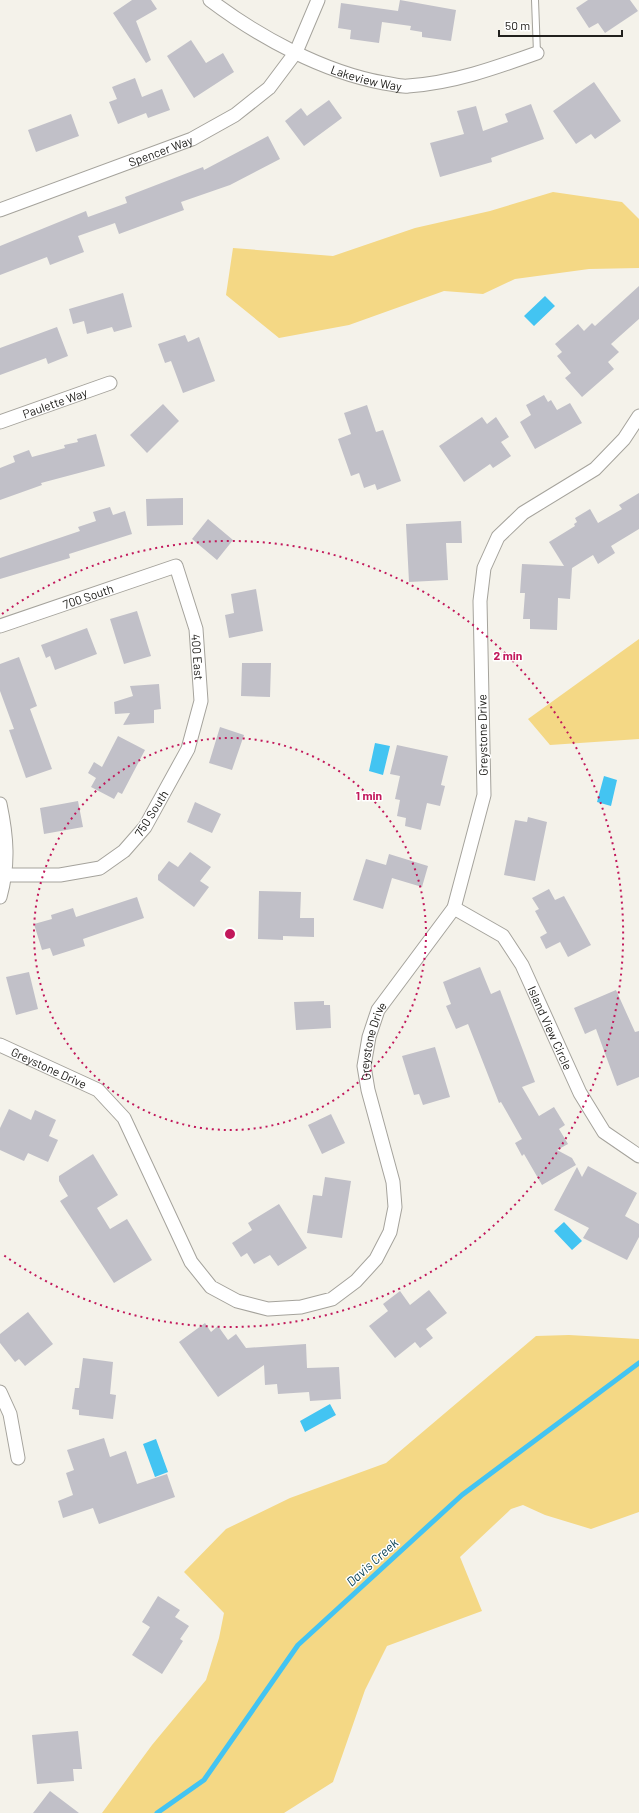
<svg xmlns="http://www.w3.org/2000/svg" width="639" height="1813" viewBox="0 0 639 1813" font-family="Barlow,sans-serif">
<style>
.green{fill:#f4d885}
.water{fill:#43c4f2}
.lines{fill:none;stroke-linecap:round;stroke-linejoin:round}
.stream{stroke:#43c4f2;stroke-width:5}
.building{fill:#c1c0c8}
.service-casing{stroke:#a5a39c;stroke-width:8}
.minor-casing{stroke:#a5a39c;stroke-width:15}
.service{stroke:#fff;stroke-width:6}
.minor{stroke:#fff;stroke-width:13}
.ring{fill:none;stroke:#c2185b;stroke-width:2;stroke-dasharray:2 4}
.labels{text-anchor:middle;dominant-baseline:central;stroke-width:3;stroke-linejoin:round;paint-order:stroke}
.street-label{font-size:12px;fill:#21201d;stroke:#fff}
.water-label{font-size:13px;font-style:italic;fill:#0b4356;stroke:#fff}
.centre{fill:#c2185b;stroke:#fff;stroke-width:2}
.ring-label{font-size:12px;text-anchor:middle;font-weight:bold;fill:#c2185b;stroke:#fff;stroke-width:3;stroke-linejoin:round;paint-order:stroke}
</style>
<rect width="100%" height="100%" fill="#f4f2ea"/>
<path class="green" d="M 553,192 L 622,202 L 639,219 L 639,268 L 589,269 L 515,279 L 483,294 L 444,291 L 349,325 L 279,338 L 226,295 L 233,248 L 333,256 L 415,228 L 490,211 Z
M 639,639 L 639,739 L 550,745 L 528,719 Z
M 569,1335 L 639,1339 L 639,1512 L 591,1529 L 545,1515 L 523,1505 L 511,1509 L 460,1557 L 482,1611 L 387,1646 L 365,1690 L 333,1782 L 284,1813 L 102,1813 L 152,1745 L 206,1680 L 219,1638 L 224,1613 L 184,1572 L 226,1529 L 290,1498 L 386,1463 L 536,1336 Z"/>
<path class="water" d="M 545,296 L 555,306 L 534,326 L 524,316 Z
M 375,743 L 390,746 L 383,775 L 369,771 Z
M 604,776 L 617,780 L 611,806 L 597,802 Z
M 564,1222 L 582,1241 L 572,1250 L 554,1231 Z
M 330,1404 L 336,1415 L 305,1432 L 300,1421 Z
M 156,1439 L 168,1472 L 155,1477 L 143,1444 Z"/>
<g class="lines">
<path class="stream" d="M 157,1813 L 204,1780 L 298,1645 L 462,1495 L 639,1363"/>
</g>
<path class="building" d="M 132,0 L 151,0 L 157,9 L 136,21 L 151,60 L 146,63 L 113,13 Z
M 400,0 L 456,10 L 451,41 L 422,37 L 422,32 L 410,30 L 411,26 L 382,22 L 379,43 L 350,39 L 351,30 L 338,28 L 341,3 L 398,11 Z
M 588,0 L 630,0 L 638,11 L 605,33 L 598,23 L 589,28 L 576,8 Z
M 191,40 L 206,63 L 223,53 L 234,72 L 194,98 L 167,56 Z
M 135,78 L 142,97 L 162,89 L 170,110 L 148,118 L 146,113 L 118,124 L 109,102 L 117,99 L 112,87 Z
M 594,82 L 621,121 L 595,139 L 591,134 L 576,144 L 553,111 Z
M 329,100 L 342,118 L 304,146 L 285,121 L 301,108 L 307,116 Z
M 531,104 L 544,139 L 491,158 L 492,162 L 440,177 L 430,143 L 464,134 L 457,111 L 476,106 L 483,131 L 508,122 L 505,114 Z
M 71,114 L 79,136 L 36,152 L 28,130 Z
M 268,136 L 280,159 L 230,185 L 181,202 L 184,210 L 119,234 L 115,223 L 78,236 L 84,252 L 50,265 L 47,257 L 0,275 L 0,246 L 86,211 L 88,217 L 127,203 L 125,197 L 203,167 L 204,170 Z
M 639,286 L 639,319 L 611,344 L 619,352 L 608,362 L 614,369 L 582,397 L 565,378 L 571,373 L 557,356 L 562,352 L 555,344 L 578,324 L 584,331 L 592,323 L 595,326 Z
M 123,293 L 132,327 L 114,332 L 112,327 L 87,334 L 84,321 L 73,324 L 69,309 Z
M 57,327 L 68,356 L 48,364 L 46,358 L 0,375 L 0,348 Z
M 185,335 L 188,342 L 199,337 L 215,381 L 183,393 L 171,361 L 165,363 L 158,344 Z
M 544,395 L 548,402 L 551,400 L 557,410 L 570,403 L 582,423 L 535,449 L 520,422 L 531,415 L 526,405 Z
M 163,404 L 179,421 L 147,453 L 130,435 Z
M 367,405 L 376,432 L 383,430 L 401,481 L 377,490 L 375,484 L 364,488 L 359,473 L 351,476 L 338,439 L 351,434 L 344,413 Z
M 482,417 L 487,424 L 496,417 L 509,437 L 501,442 L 511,456 L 493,468 L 490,464 L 464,482 L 439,446 Z
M 96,434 L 105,466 L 41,483 L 42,485 L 0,500 L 0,468 L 15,462 L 13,456 L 29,450 L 32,457 L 65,448 L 64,445 L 78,442 L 77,439 Z
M 639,493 L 639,529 L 611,546 L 615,553 L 598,564 L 593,555 L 572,568 L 570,599 L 558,598 L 557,630 L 530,629 L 530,619 L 523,619 L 525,593 L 520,593 L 522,564 L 564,566 L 549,542 L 575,526 L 574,524 L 577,522 L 575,518 L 590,509 L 598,523 L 622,509 L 619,505 Z
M 183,498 L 183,525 L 147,526 L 146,499 Z
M 110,507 L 113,515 L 125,511 L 132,534 L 69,554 L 70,558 L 0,579 L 0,558 L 80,531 L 78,527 L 96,521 L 93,512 Z
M 208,519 L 233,540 L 217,560 L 192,539 Z
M 461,521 L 462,543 L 446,543 L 448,580 L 409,582 L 406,524 Z
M 256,589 L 263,631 L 229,638 L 225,615 L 234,613 L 231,594 Z
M 137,611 L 151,656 L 124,664 L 110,619 Z
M 87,628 L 97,654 L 55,670 L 50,656 L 46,658 L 41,645 Z
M 19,657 L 37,706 L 30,709 L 52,769 L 26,778 L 9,730 L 14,729 L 0,691 L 0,664 Z
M 242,663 L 271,663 L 270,697 L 241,696 Z
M 159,684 L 161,709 L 154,710 L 154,723 L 123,725 L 130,713 L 115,714 L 114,702 L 133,696 L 130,686 Z
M 220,727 L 244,735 L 232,770 L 209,763 Z
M 118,736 L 145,750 L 122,794 L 118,792 L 114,799 L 91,787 L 96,778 L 88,773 L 94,762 L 102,767 Z
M 397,745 L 448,756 L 441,785 L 445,786 L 440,806 L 427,803 L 421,830 L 405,826 L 406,818 L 397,816 L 400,800 L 395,799 L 400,776 L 390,774 Z
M 78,801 L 83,827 L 44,834 L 40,808 Z
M 195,802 L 221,814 L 212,833 L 187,822 Z
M 528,817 L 547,822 L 535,881 L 504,875 L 515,820 L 527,822 Z
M 190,852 L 211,867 L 200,881 L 209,887 L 194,907 L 158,880 L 158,875 L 169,861 L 178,867 Z
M 389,854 L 428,866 L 422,887 L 392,878 L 383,909 L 353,900 L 366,859 L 386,865 Z
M 549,889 L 555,900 L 564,896 L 591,945 L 568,957 L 560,942 L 546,949 L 540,937 L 547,933 L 535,911 L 539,909 L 532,898 Z
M 259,891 L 301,892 L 300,918 L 314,918 L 314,937 L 283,936 L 283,940 L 258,939 Z
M 137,897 L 144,918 L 83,939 L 85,946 L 53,956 L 50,948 L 42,950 L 34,924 L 52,919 L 51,915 L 73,908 L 76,917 Z
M 480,967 L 491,994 L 500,990 L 535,1082 L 522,1087 L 539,1116 L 554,1107 L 565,1125 L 559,1129 L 568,1144 L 557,1150 L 572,1158 L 576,1165 L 542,1185 L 524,1154 L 522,1156 L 515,1143 L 522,1139 L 501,1102 L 499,1103 L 468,1024 L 456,1029 L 446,1006 L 451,1004 L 443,982 Z
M 29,972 L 38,1009 L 16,1015 L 6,977 Z
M 616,990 L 635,1032 L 639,1031 L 639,1077 L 617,1086 L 596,1029 L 585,1034 L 574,1008 Z
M 324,1001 L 324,1005 L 330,1005 L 331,1028 L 296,1030 L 294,1002 Z
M 435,1047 L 450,1097 L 423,1105 L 419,1094 L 414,1095 L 402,1056 Z
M 9,1109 L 31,1120 L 35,1110 L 56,1120 L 49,1136 L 58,1140 L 48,1162 L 28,1153 L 24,1161 L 0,1150 L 0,1128 Z
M 331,1114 L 345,1143 L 322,1154 L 308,1125 Z
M 93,1154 L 118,1195 L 97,1208 L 110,1229 L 127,1219 L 152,1260 L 114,1283 L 60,1201 L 68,1196 L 59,1181 L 59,1176 Z
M 588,1166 L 637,1193 L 625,1216 L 639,1224 L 639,1237 L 627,1260 L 583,1238 L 589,1228 L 554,1210 L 577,1167 L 582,1177 Z
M 325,1177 L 351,1181 L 342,1238 L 307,1233 L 313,1195 L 322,1196 Z
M 279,1204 L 307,1248 L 278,1266 L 270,1255 L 254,1264 L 247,1253 L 241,1257 L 232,1243 L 252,1230 L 248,1223 Z
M 429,1290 L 447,1313 L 426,1329 L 433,1338 L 420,1348 L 415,1342 L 395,1358 L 369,1326 L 388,1311 L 383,1304 L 400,1291 L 410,1305 Z
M 28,1312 L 53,1344 L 25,1366 L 19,1359 L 15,1362 L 0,1343 L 0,1334 Z
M 205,1323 L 211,1332 L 218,1326 L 228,1340 L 236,1334 L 246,1348 L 306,1344 L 307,1368 L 339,1367 L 341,1399 L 310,1401 L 309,1392 L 278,1394 L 277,1384 L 265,1385 L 264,1365 L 218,1397 L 179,1342 Z
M 83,1358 L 113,1362 L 110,1394 L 116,1395 L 113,1419 L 79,1415 L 79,1410 L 72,1409 L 75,1388 L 79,1388 Z
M 104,1438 L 110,1457 L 126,1451 L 137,1484 L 167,1474 L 175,1497 L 99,1524 L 93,1508 L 63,1518 L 58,1501 L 73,1495 L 66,1473 L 74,1470 L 67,1450 Z
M 158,1596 L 180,1610 L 175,1617 L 189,1626 L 180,1639 L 183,1641 L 162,1674 L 132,1655 L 150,1627 L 142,1622 Z
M 78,1731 L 82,1769 L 73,1769 L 74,1781 L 37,1784 L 32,1735 Z
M 50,1791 L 79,1813 L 33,1813 Z"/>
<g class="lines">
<defs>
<path id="service" d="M 535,0 L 537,53"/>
<g id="minor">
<path id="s1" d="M 210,0 C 259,37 323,72 384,83 C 392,84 401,87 408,86 C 453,83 495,68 537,53"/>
<path id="s2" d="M 0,210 L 192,139 L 235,115 L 269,88 L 296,52 L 318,0"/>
<path id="s3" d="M 0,422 L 110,383"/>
<path id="s4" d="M 0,626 L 176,566 L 196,629 L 201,701 L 188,749 L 145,827 L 124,851 L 100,868 L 60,875 L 6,875"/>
<path d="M 0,804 C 7,837 9,864 0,897"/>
<path id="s5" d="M 454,908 L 503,936 L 522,965 L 580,1093 L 604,1132 L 639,1156"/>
<path id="s6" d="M 0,1045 L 98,1090 L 124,1118 L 191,1262 L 211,1287 L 237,1301 L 268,1309 L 301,1307 L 332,1299 L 356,1281 L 376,1259 L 390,1232 L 395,1207 L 393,1182 L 368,1090 L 364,1066 L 369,1037 L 378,1010 L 454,908 L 484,795 L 480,601 L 484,568 L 498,537 L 523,513 L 595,469 L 624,439 L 639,416"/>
<path d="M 0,1392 L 10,1414 L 18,1458"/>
</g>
</defs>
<use href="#service" class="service-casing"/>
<use href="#minor" class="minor-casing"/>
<use href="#service" class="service"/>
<use href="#minor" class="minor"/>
</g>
<g class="ring">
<circle cx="230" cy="934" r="196"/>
<path d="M2 614A393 393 0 1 1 2 1254"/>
</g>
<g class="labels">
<g class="street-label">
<text stroke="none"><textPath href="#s1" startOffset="176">Lakeview Way</textPath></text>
<text stroke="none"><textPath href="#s2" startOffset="171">Spencer Way</textPath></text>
<text stroke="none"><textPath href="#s3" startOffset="58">Paulette Way</textPath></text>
<text stroke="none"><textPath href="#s4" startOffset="93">700 South</textPath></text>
<text stroke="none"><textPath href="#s4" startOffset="280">400 East</textPath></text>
<text transform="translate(482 735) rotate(-91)">Greystone Drive</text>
<text transform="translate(151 813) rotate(-58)">750 South</text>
<text stroke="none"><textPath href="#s5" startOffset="160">Island View Circle</textPath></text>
<text stroke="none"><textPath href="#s6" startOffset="750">Greystone Drive</textPath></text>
<text stroke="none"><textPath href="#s6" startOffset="54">Greystone Drive</textPath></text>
</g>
<g class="water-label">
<text transform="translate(372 1562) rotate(-42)">Davis Creek</text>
</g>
</g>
<circle cx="230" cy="934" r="6" class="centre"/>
<g class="ring-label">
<text x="508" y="660">2 min</text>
<text x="369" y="800">1 min</text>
</g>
<path d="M499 30v6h123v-6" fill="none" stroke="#21201d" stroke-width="2"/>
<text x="505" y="30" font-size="12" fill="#21201d" stroke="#ffffff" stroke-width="3" paint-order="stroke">50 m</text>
</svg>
